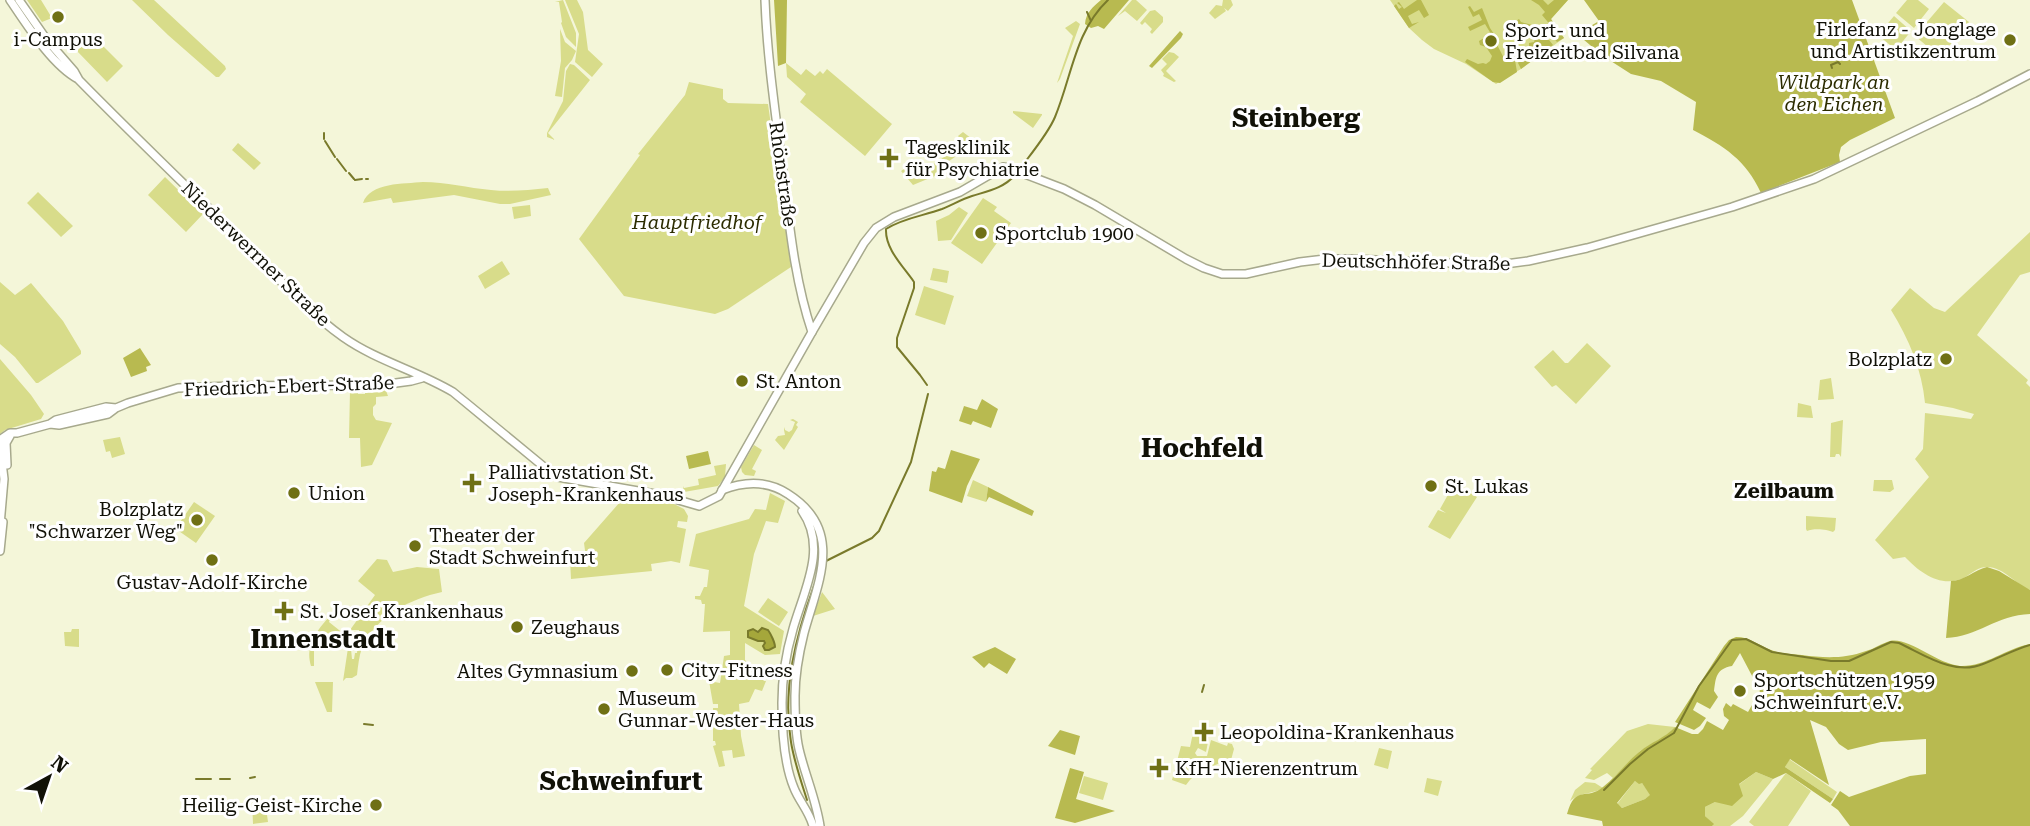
<svg xmlns="http://www.w3.org/2000/svg" width="2030" height="826" viewBox="0 0 2030 826" font-family="'Roboto Serif',serif">
<style>
.green{fill:#d8dc8a}
.forest{fill:#b8ba50;fill-rule:evenodd}
.water{fill:#a5a73b;stroke:#797a2b;stroke-width:2}
.lines{fill:none;stroke-linecap:round;stroke-linejoin:round}
.stream{stroke:#797a2b;stroke-width:2}
.secondary-casing{stroke:#a7a98d;stroke-width:10}
.primary-casing{stroke:#a7a98d;stroke-width:10}
.secondary{stroke:#fff;stroke-width:7}
.primary{stroke:#fff;stroke-width:7}
.poi-dot{fill:#6f7015;stroke:#fff;stroke-width:2.5}
.labels{text-anchor:middle;dominant-baseline:central;stroke-width:6;stroke-linejoin:round;paint-order:stroke}
.poi-label{font-size:19px;fill:#111107;stroke:#fff;text-anchor:start}
.park-label{font-size:19px;font-style:italic;fill:#2c2c00;stroke:#fff}
.street-label{font-size:19px;fill:#111107;stroke:#fff}
.neighbourhood-label{font-size:21px;font-weight:bold;fill:#111107;stroke:#fff}
.district-label{font-size:26px;font-weight:bold;fill:#111107;stroke:#fff}
</style>
<rect width="100%" height="100%" fill="#f4f6d9"/>
<path class="green" d="M 27,0 L 41,0 L 52,18 L 42,22 Z
M 132,0 L 154,0 L 225,66 L 226,69 L 219,77 L 216,77 L 168,35 Z
M 563,0 L 576,33 L 576,47 L 566,37 L 561,23 L 562,22 L 559,2 L 555,2 Z
M 565,0 L 577,0 L 583,12 L 588,50 L 603,64 L 592,77 L 575,62 L 579,34 Z
M 1132,0 L 1136,0 L 1147,10 L 1137,21 L 1125,11 L 1118,16 Z
M 1223,0 L 1231,0 L 1233,5 L 1228,11 L 1224,8 L 1226,11 L 1215,19 L 1209,13 L 1216,5 L 1222,6 Z
M 1390,0 L 1568,0 L 1551,19 L 1564,38 L 1521,69 L 1496,84 L 1466,64 L 1434,49 L 1422,40 L 1409,28 Z
M 1907,0 L 1918,0 L 1929,9 L 1914,28 L 1896,13 Z
M 1944,2 L 1969,22 L 1940,57 L 1915,36 Z
M 1155,10 L 1163,17 L 1163,22 L 1152,34 L 1150,32 L 1152,29 L 1145,22 L 1142,25 L 1140,23 L 1150,11 Z
M 1894,16 L 1911,31 L 1896,50 L 1878,35 Z
M 1076,21 L 1080,24 L 1060,79 L 1057,83 L 1073,36 L 1065,28 Z
M 560,29 L 565,42 L 576,51 L 572,60 L 565,68 L 562,97 L 555,96 L 561,61 Z
M 92,35 L 123,66 L 107,82 L 77,51 Z
M 1169,52 L 1174,53 L 1179,57 L 1166,71 L 1176,81 L 1174,82 L 1163,76 L 1164,74 L 1161,70 L 1167,64 L 1162,59 Z
M 786,63 L 801,75 L 806,69 L 815,76 L 820,71 L 823,74 L 827,69 L 892,124 L 865,156 L 800,102 L 806,94 L 787,77 Z
M 570,64 L 574,65 L 590,80 L 548,133 L 555,140 L 547,137 L 547,133 L 563,101 L 566,71 Z
M 689,82 L 723,89 L 723,99 L 728,103 L 768,104 L 791,267 L 728,309 L 715,314 L 624,296 L 579,239 L 640,155 L 638,154 L 685,95 Z
M 1013,111 L 1042,114 L 1042,115 L 1033,128 L 1013,113 Z
M 963,132 L 976,142 L 973,147 L 965,141 L 958,150 L 961,153 L 940,167 L 942,173 L 913,185 L 901,171 L 908,166 L 909,169 L 907,170 L 911,175 L 918,175 L 960,146 L 962,141 L 958,136 Z
M 238,143 L 261,163 L 254,170 L 232,150 Z
M 165,177 L 203,214 L 186,232 L 148,195 Z
M 423,182 C 446,182 468,188 491,190 C 510,192 529,190 548,188 L 551,195 L 510,204 L 500,204 L 454,195 L 393,203 L 391,198 L 363,203 C 370,182 404,184 423,182 Z
M 38,192 L 73,226 L 61,237 L 27,203 Z
M 983,198 L 997,207 L 994,211 L 1011,223 L 982,264 L 951,243 Z
M 530,205 L 531,216 L 514,219 L 512,207 Z
M 959,207 L 968,213 L 951,240 L 938,241 L 936,221 L 949,215 Z
M 2030,232 L 2030,272 L 2020,275 L 1977,335 L 2028,380 L 2026,383 L 2030,387 L 2030,590 C 2016,585 2004,567 1987,567 C 1979,567 1973,572 1967,576 C 1944,590 1921,574 1905,557 L 1893,559 L 1875,540 L 1929,477 L 1915,459 L 1923,449 L 1925,413 L 1971,419 L 1974,414 L 1953,408 L 1925,403 C 1922,370 1909,339 1891,310 L 1910,288 L 1934,308 L 1945,312 Z
M 502,261 L 510,274 L 485,289 L 478,276 Z
M 933,268 L 949,271 L 947,283 L 930,280 Z
M 0,282 L 15,295 L 31,283 L 63,321 L 81,351 L 81,354 L 38,383 L 36,383 L 15,357 L 0,344 Z
M 924,286 L 954,296 L 945,325 L 915,315 Z
M 1587,343 L 1611,366 L 1576,404 L 1556,385 L 1552,387 L 1534,367 L 1553,350 L 1565,363 L 1568,363 Z
M 0,359 L 31,395 L 44,414 L 41,419 L 5,430 L 0,434 Z
M 1831,378 L 1834,399 L 1818,400 L 1820,380 Z
M 385,388 L 388,396 L 376,397 L 376,404 L 373,407 L 373,415 L 376,420 L 392,423 L 372,465 L 361,467 L 360,438 L 349,438 L 350,391 L 358,390 L 358,394 L 365,394 L 365,390 Z
M 1798,403 L 1811,406 L 1813,418 L 1797,417 Z
M 793,419 L 798,422 L 796,425 L 798,427 L 784,450 L 775,440 L 778,436 L 785,435 L 784,430 L 785,427 L 785,430 L 789,432 L 792,430 L 795,422 L 790,420 Z
M 1843,420 L 1841,457 L 1839,454 L 1836,454 L 1835,457 L 1830,457 L 1831,423 Z
M 120,437 L 125,454 L 112,458 L 110,451 L 106,452 L 103,440 Z
M 754,445 L 762,450 L 752,469 L 756,471 L 754,476 L 745,475 L 742,472 L 741,467 Z
M 726,464 L 725,477 L 718,486 L 684,492 L 683,486 L 684,488 L 699,485 L 698,479 L 716,475 L 714,466 Z
M 973,480 L 988,487 L 986,502 L 967,496 Z
M 1874,480 L 1892,480 L 1894,489 L 1890,492 L 1873,491 Z
M 1454,484 L 1477,497 L 1450,539 L 1428,527 L 1438,510 L 1446,513 L 1440,509 Z
M 770,493 L 785,501 L 778,523 L 766,521 L 754,554 L 744,606 L 784,631 L 780,654 L 765,655 L 745,643 L 745,660 L 764,681 L 766,681 L 762,691 L 755,689 L 749,702 L 739,704 L 741,736 L 745,756 L 733,758 L 732,750 L 722,751 L 725,766 L 719,767 L 713,746 L 716,745 L 715,741 L 713,741 L 713,708 L 718,708 L 718,704 L 713,704 L 709,681 L 720,683 L 724,656 L 730,655 L 730,631 L 703,632 L 705,604 L 702,604 L 701,600 L 695,599 L 695,596 L 700,596 L 704,587 L 707,587 L 709,570 L 689,566 L 696,534 L 749,519 L 755,509 L 766,510 Z
M 631,494 L 670,502 L 684,509 L 688,516 L 687,522 L 678,521 L 677,527 L 686,529 L 680,563 L 671,561 L 651,564 L 652,571 L 571,579 L 570,559 L 586,558 L 584,543 L 620,502 Z
M 194,502 L 215,516 L 196,543 L 173,527 L 176,523 L 178,525 Z
M 1806,516 L 1836,518 L 1835,530 L 1833,532 C 1827,529 1813,528 1807,531 L 1806,529 Z
M 377,559 L 387,560 L 393,572 L 417,567 L 439,569 L 442,592 C 410,599 376,616 362,648 C 359,656 358,666 357,675 L 352,678 L 346,678 L 343,681 L 348,648 L 351,649 L 352,659 L 354,659 L 355,653 L 357,653 L 359,630 L 350,630 L 375,595 L 358,581 Z
M 822,592 L 835,609 L 813,616 Z
M 768,598 L 788,612 L 779,626 L 758,612 Z
M 328,618 L 330,619 L 329,622 L 344,634 L 343,640 L 314,638 L 314,666 L 311,666 C 305,646 315,633 328,618 Z
M 72,629 L 79,629 L 79,647 L 65,646 L 64,632 L 71,632 Z
M 315,682 L 333,682 L 332,712 L 327,712 Z
M 1648,724 L 1675,727 L 1668,734 L 1640,751 L 1613,778 L 1607,773 L 1594,780 L 1585,778 L 1592,770 L 1590,769 L 1593,766 L 1627,731 Z
M 1193,733 L 1209,737 L 1206,752 L 1198,748 L 1195,753 L 1197,756 L 1207,756 L 1211,740 L 1227,746 L 1228,743 L 1232,744 L 1234,749 L 1231,760 C 1214,765 1196,770 1186,785 L 1172,780 L 1181,746 L 1190,747 Z
M 1379,748 L 1392,751 L 1388,769 L 1374,765 Z
M 1789,759 L 1837,792 L 1833,799 L 1785,767 Z
M 1756,772 L 1773,779 L 1770,783 L 1743,816 L 1730,826 L 1712,826 L 1713,824 L 1705,816 L 1705,807 L 1715,802 Z
M 1786,773 L 1811,791 L 1788,826 L 1754,826 L 1749,822 Z
M 1084,776 L 1108,783 L 1103,800 L 1079,793 Z
M 1427,778 L 1442,781 L 1438,796 L 1424,792 Z
M 1635,781 L 1642,783 L 1651,795 L 1645,799 L 1622,808 L 1617,804 Z
M 1585,782 L 1595,783 L 1603,788 C 1591,795 1583,791 1570,801 L 1575,790 Z
M 252,800 L 265,800 L 268,822 L 253,824 Z"/>
<path class="forest" d="M 774,0 L 787,0 L 786,63 L 778,66 Z
M 1101,0 L 1129,0 L 1104,29 L 1098,26 L 1091,28 L 1085,24 C 1086,12 1093,7 1101,0 Z
M 1417,0 L 1421,0 L 1429,15 L 1424,18 L 1419,10 L 1408,16 L 1412,24 L 1419,22 L 1409,28 L 1394,6 L 1396,4 L 1399,9 L 1402,7 L 1397,3 L 1399,2 L 1404,9 Z
M 1531,0 L 1543,0 L 1548,5 L 1554,0 L 1568,0 L 1551,19 L 1564,38 L 1557,42 L 1551,35 L 1552,27 L 1542,15 L 1545,12 L 1539,5 Z
M 1584,0 L 1852,0 L 1895,118 L 1850,140 L 1841,147 L 1839,155 L 1840,162 L 1761,193 C 1746,160 1724,146 1693,130 L 1696,102 L 1661,81 L 1631,74 L 1603,56 L 1577,34 L 1599,21 Z
M 1470,6 L 1474,12 L 1482,8 L 1490,28 L 1496,37 L 1495,41 L 1505,60 L 1515,60 L 1517,72 L 1500,83 L 1493,82 L 1465,62 L 1467,59 L 1478,64 L 1483,63 L 1486,64 L 1490,61 L 1492,56 L 1486,47 L 1480,45 L 1479,41 L 1491,34 L 1485,24 L 1470,31 L 1468,27 L 1482,20 L 1479,14 L 1473,17 L 1468,7 Z
M 1519,19 L 1521,22 L 1539,27 L 1553,45 L 1521,69 L 1518,63 L 1529,47 L 1529,43 L 1534,42 L 1536,36 L 1529,30 L 1522,30 L 1516,21 Z
M 1180,31 L 1183,34 L 1181,38 L 1152,68 L 1149,66 Z
M 140,348 L 151,365 L 146,367 L 147,371 L 131,377 L 123,358 Z
M 982,399 L 998,409 L 991,428 L 973,421 L 971,425 L 959,421 L 964,406 L 977,410 Z
M 951,450 L 980,459 L 967,486 L 962,503 L 929,491 L 932,471 L 936,472 L 938,467 L 945,469 Z
M 708,451 L 711,464 L 689,469 L 686,456 Z
M 988,487 L 1034,511 L 1032,516 L 989,497 L 986,502 Z
M 1987,567 L 1999,571 L 2030,590 L 2030,614 C 1997,615 1977,637 1946,638 L 1951,581 C 1964,581 1974,570 1987,567 Z
M 1736,637 C 1750,637 1758,645 1771,650 C 1780,654 1792,654 1802,655 C 1824,658 1844,659 1866,651 C 1874,649 1882,643 1890,641 C 1909,637 1937,664 1960,666 C 1985,667 2005,649 2030,644 L 2030,826 L 1850,826 L 1838,810 L 1831,805 L 1840,791 L 1849,797 L 1910,776 L 1926,774 L 1926,739 L 1881,742 L 1848,750 L 1839,744 L 1826,727 L 1810,720 L 1829,785 L 1790,759 L 1785,767 L 1833,799 L 1830,803 L 1786,773 L 1773,779 L 1756,772 L 1739,784 L 1743,796 L 1732,806 L 1715,802 L 1705,807 L 1705,816 L 1714,824 L 1712,826 L 1603,826 L 1602,821 L 1567,814 C 1575,784 1587,801 1603,787 C 1616,777 1626,763 1639,752 C 1651,742 1665,738 1675,727 L 1692,734 L 1698,734 L 1703,729 L 1707,721 L 1723,730 L 1729,720 L 1724,716 L 1723,709 L 1726,703 L 1731,707 L 1733,704 L 1748,712 L 1760,691 L 1740,653 L 1732,666 C 1716,669 1716,677 1714,691 L 1718,697 L 1710,709 L 1697,702 L 1693,710 L 1706,718 L 1700,726 L 1694,730 L 1675,722 L 1724,646 L 1729,640 ZM 1635,781 L 1639,784 L 1642,783 L 1650,795 L 1645,799 L 1622,808 L 1617,803 Z
M 995,647 L 1016,659 L 1007,674 L 989,663 L 984,668 L 972,657 Z
M 1060,730 L 1080,736 L 1075,755 L 1048,746 Z
M 1070,768 L 1084,772 L 1076,799 L 1115,811 L 1075,823 L 1055,818 Z"/>
<path class="water" d="M 762,628 L 768,630 C 771,634 775,643 775,647 L 769,650 L 765,650 L 763,646 L 765,643 L 764,641 L 758,641 L 748,637 L 748,631 L 753,629 L 758,632 Z"/>
<g class="lines">
<path class="stream" d="M 1087,12 L 1091,21
M 1832,68 L 1831,65 L 1838,62 L 1840,64
M 324,133 L 324,139
M 325,141 L 335,157
M 337,159 L 346,171
M 1019,170 C 1030,155 1048,134 1055,117 C 1072,76 1075,31 1108,0
M 349,173 L 354,179
M 366,179 L 368,179
M 355,180 L 362,179
M 927,385 L 920,375 L 897,347 L 897,338 L 914,288 L 914,282 C 903,266 885,249 886,229 C 903,218 923,216 942,209 C 952,205 962,199 972,196 C 988,191 1004,188 1015,175
M 826,561 L 872,538 L 879,531 L 911,462 L 928,394
M 1202,692 L 1204,685
M 364,724 L 373,725
M 250,778 L 255,777
M 196,779 L 211,779
M 220,779 L 230,779
M 1604,790 L 1630,764 L 1648,749 L 1674,733 L 1699,686 L 1732,640 L 1746,639 L 1772,652 L 1831,661 L 1849,661 L 1891,642 L 1899,643 C 1925,655 1954,676 1983,664 C 1999,658 2013,650 2030,645
M 807,800 C 801,781 794,761 791,742 C 782,689 796,635 814,586"/>
<defs>
<path id="secondary" d="M 812,332 L 864,243 L 876,228 L 894,217 L 960,192 L 1003,167 L 1009,168 L 1064,189 L 1095,205 L 1186,259 L 1204,268 L 1222,274 L 1246,274 L 1300,262 L 1325,259 L 1352,259 L 1498,265 L 1528,261 L 1587,248 L 1732,207 L 1814,179 L 1978,101 L 2030,74
M 722,490 C 745,481 767,480 788,494 C 845,530 818,582 804,633 C 799,653 795,674 795,696 C 795,713 795,732 799,749 C 805,775 816,799 820,826
M 802,511 C 828,548 804,590 793,629 C 786,653 782,677 782,703 C 782,728 784,764 794,788 C 799,801 809,811 813,826"/>
<path id="primary" d="M 10,0 C 27,25 52,65 78,79
M 19,0 L 47,40 L 74,71 L 79,80 C 129,131 180,180 231,230 C 268,266 301,307 343,337 C 377,361 418,371 453,392 L 549,471 L 558,477 L 661,495 L 699,506 L 719,496 L 812,332 C 794,279 789,220 782,165 C 775,110 767,55 765,0
M 50,424 L 59,425 L 108,414 L 116,408 L 128,403 L 178,388 L 232,386 L 381,385 L 411,381 L 422,378
M 7,465 L 6,443 L 10,436
M 0,525 L 4,479 L 0,446 L 1,439 L 10,433 L 17,433 L 50,424 L 56,420 L 106,407 L 116,408
M 0,551 L 3,522"/>
</defs>
<use href="#secondary" class="secondary-casing"/>
<use href="#primary" class="primary-casing"/>
<use href="#secondary" class="secondary"/>
<use href="#primary" class="primary"/>
</g>
<g class="poi-dot">
<circle cx="58" cy="17" r="7"/>
<circle cx="2010" cy="40" r="7"/>
<circle cx="1491" cy="41" r="7"/>
<path d="M885.5 147.5h7v7h7v7h-7v7h-7v-7h-7v-7h7z"/>
<circle cx="981" cy="233" r="7"/>
<circle cx="1946" cy="359" r="7"/>
<circle cx="742" cy="381" r="7"/>
<path d="M468.5 472.5h7v7h7v7h-7v7h-7v-7h-7v-7h7z"/>
<circle cx="1431" cy="486" r="7"/>
<circle cx="294" cy="493" r="7"/>
<circle cx="197" cy="520" r="7"/>
<circle cx="415" cy="546" r="7"/>
<circle cx="212" cy="560" r="7"/>
<path d="M280.5 600.5h7v7h7v7h-7v7h-7v-7h-7v-7h7z"/>
<circle cx="517" cy="627" r="7"/>
<circle cx="667" cy="670" r="7"/>
<circle cx="632" cy="671" r="7"/>
<circle cx="1740" cy="691" r="7"/>
<circle cx="604" cy="709" r="7"/>
<path d="M1200.5 721.5h7v7h7v7h-7v7h-7v-7h-7v-7h7z"/>
<path d="M1155.5 757.5h7v7h7v7h-7v7h-7v-7h-7v-7h7z"/>
<circle cx="376" cy="805" r="7"/>
</g>
<g class="labels">
<g class="poi-label">
<text x="1996" y="29" text-anchor="end">Firlefanz - Jonglage<tspan x="1996" dy="22">und Artistikzentrum</tspan></text>
<text x="1505" y="30">Sport- und<tspan x="1505" dy="22">Freizeitbad Silvana</tspan></text>
<text x="58" y="39" text-anchor="middle">i-Campus</text>
<text x="905" y="147">Tagesklinik<tspan x="905" dy="22">für Psychiatrie</tspan></text>
<text x="995" y="233">Sportclub 1900</text>
<text x="1932" y="359" text-anchor="end">Bolzplatz</text>
<text x="756" y="381">St. Anton</text>
<text x="488" y="472">Palliativstation St.<tspan x="488" dy="22">Joseph-Krankenhaus</tspan></text>
<text x="1445" y="486">St. Lukas</text>
<text x="308" y="493">Union</text>
<text x="183" y="509" text-anchor="end">Bolzplatz<tspan x="183" dy="22">"Schwarzer Weg"</tspan></text>
<text x="429" y="535">Theater der<tspan x="429" dy="22">Stadt Schweinfurt</tspan></text>
<text x="212" y="582" text-anchor="middle">Gustav-Adolf-Kirche</text>
<text x="300" y="611">St. Josef Krankenhaus</text>
<text x="531" y="627">Zeughaus</text>
<text x="681" y="670">City-Fitness</text>
<text x="618" y="671" text-anchor="end">Altes Gymnasium</text>
<text x="1754" y="680">Sportschützen 1959<tspan x="1754" dy="22">Schweinfurt e.V.</tspan></text>
<text x="618" y="698">Museum<tspan x="618" dy="22">Gunnar-Wester-Haus</tspan></text>
<text x="1220" y="732">Leopoldina-Krankenhaus</text>
<text x="1175" y="768">KfH-Nierenzentrum</text>
<text x="362" y="805" text-anchor="end">Heilig-Geist-Kirche</text>
</g>
<g class="park-label">
<text x="1834" y="82">Wildpark an<tspan x="1834" dy="22">den Eichen</tspan></text>
<text x="697" y="222">Hauptfriedhof</text>
</g>
<g class="street-label">
<text transform="translate(783 174) rotate(82)">Rhönstraße</text>
<text transform="translate(256 254) rotate(44)">Niederwerrner Straße</text>
<text transform="translate(1416 262) rotate(1)">Deutschhöfer Straße</text>
<text transform="translate(289 386) rotate(-2)">Friedrich-Ebert-Straße</text>
</g>
<g class="neighbourhood-label">
<text x="1784" y="491">Zeilbaum</text>
</g>
<g class="district-label">
<text x="1296" y="118">Steinberg</text>
<text x="1202" y="448">Hochfeld</text>
<text x="323" y="639">Innenstadt</text>
<text x="621" y="781">Schweinfurt</text>
</g>
</g>
<g transform="translate(49 777) rotate(40)" stroke="#ffffff" stroke-width="5" paint-order="stroke">
<path d="M0-5L12 26L0 18L-12 26Z" fill="#111107"/>
<text y="-10" font-size="19" font-weight="bold" text-anchor="middle" fill="#111107">N</text>
</g>
</svg>
